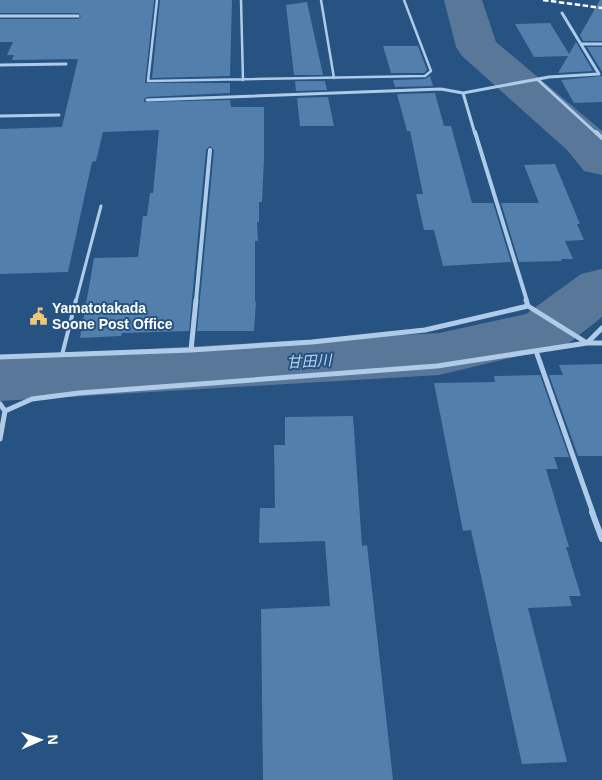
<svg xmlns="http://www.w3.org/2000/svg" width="602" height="780" viewBox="0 0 602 780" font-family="Arial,'Noto Sans JP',sans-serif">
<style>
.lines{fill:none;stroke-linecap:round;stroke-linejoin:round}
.river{fill:#597798;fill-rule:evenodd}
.building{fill:#537fac}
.lane-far2{stroke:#afcbe7;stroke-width:2.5}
.lane-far1{stroke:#afcbe7;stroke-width:3}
.lane{stroke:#afcbe7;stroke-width:4}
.street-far3{stroke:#afcbe7;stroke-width:3}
.street-far2{stroke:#afcbe7;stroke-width:4}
.street-far1{stroke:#afcbe7;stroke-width:5}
.street{stroke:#afcbe7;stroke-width:6}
.rail{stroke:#fff;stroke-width:2.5;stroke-dasharray:5.5 2.5;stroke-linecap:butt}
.labels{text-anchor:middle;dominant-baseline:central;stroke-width:4;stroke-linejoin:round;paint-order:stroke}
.poi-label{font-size:14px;font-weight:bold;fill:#fff;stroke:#265382;text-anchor:start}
.water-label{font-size:15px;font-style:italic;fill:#bad4ee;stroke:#265382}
</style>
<rect width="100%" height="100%" fill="#265382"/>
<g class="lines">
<path class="river" d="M 444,0 L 482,0 L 496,42 L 602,131 L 602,175 L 584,171 L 567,150 L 462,56 L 456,47 Z
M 602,269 L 602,317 L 568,344 L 439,375 L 0,401 L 0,357 L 439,333 L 526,314 L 581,274 Z"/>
</g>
<path class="building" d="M 0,0 L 154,0 L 145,83 L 230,83 L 230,93 L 147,97 L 144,99 L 144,102 L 230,100 L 231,107 L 264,107 L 264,159 L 262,202 L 259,202 L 259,222 L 257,222 L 258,241 L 255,241 L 255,302 L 256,302 L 254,331 L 197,331 L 214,150 L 210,146 L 206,150 L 189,331 L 122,333 L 121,336 L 80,338 L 94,258 L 138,257 L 143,216 L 147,216 L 150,193 L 153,193 L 159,130 L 103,132 L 96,161 L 92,162 L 68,272 L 0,274 L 0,129 L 62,127 L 78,59 L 12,60 L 14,55 L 7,55 L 13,42 L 0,42 L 0,19 L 78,19 L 81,16 L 78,13 L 0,13 Z
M 160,0 L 232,0 L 230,76 L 152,78 Z
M 600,0 L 602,0 L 602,41 L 583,41 L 580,35 Z
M 307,2 L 323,75 L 294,75 L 286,5 Z
M 550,23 L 569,54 L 576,42 L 593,71 L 558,73 L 568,56 L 534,57 L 515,24 Z
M 383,46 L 418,46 L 427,70 L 424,73 L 391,73 Z
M 587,47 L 602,47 L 602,72 Z
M 430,76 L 433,86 L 395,87 L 393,80 L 425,79 Z
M 602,76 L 602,102 L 574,103 L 561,80 Z
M 295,81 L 325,81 L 327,90 L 296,91 Z
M 435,93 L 444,126 L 451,126 L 472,203 L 493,203 L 511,262 L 443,266 L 434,230 L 424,230 L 416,194 L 423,194 L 410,131 L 407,131 L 397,94 Z
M 328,97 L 334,126 L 300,126 L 297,98 Z
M 555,164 L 580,224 L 577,224 L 584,240 L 565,241 L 573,259 L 561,259 L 562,261 L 519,262 L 501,203 L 539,203 L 524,165 Z
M 602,364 L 602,456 L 578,456 L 549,375 L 563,375 L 559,365 Z
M 540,375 L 569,457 L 554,457 L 558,469 L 546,469 L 569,547 L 566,547 L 581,596 L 569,596 L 572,606 L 528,608 L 567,762 L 522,764 L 471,530 L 463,531 L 434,383 L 495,382 L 494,376 Z
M 353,416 L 362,546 L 367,545 L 393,780 L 263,780 L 261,609 L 330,606 L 325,541 L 259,543 L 260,508 L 275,508 L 274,445 L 285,445 L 285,417 Z"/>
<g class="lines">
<path class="lane-far2" d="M 157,0 L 148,81 L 425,76 L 431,71 L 404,0
M 241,0 L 243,80
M 321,0 L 334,78"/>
<path class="lane-far1" d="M 76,301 L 101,206"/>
<path class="lane" d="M 62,355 L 76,300"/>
<path class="street-far3" d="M 0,16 L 78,16
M 582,44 L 602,44
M 0,65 L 66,64
M 537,79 L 597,134
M 147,100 L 441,89 L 463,93
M 0,116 L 59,115
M 475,134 L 463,93 L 549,77 L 599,74 L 562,13"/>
<path class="street-far2" d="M 475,132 L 527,301
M 596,132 L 602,138
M 196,301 L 210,150"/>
<path class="street-far1" d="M 526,300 L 528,306 L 587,343 L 602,328
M 191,350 L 196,300
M 536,351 L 593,513
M 0,357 L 191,350 L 312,342 L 425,330 L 528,306
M 0,404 L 5,411 L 0,439
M 5,411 L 32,399 L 79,393 L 437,366 L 587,343 L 602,343"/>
<path class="street" d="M 592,512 L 602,539"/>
<path class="rail" d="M 543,0 L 602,8"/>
</g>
<defs>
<symbol id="civic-bare" viewBox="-9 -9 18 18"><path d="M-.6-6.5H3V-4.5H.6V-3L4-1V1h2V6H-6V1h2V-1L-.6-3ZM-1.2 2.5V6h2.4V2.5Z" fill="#efc674" stroke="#265382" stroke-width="2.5" paint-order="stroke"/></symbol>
</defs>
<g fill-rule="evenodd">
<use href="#civic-bare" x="26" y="304" width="25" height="25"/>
</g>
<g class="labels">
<g class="poi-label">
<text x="52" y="308">Yamatotakada<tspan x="52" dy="16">Soone Post Office</tspan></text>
</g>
<g class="water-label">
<text transform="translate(309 361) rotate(-3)">甘田川</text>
</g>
</g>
<g transform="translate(40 740) rotate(88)" stroke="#265382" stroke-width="4" paint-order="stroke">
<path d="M0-4L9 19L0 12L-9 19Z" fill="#ffffff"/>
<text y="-8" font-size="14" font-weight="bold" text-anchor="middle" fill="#ffffff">N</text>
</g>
</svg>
